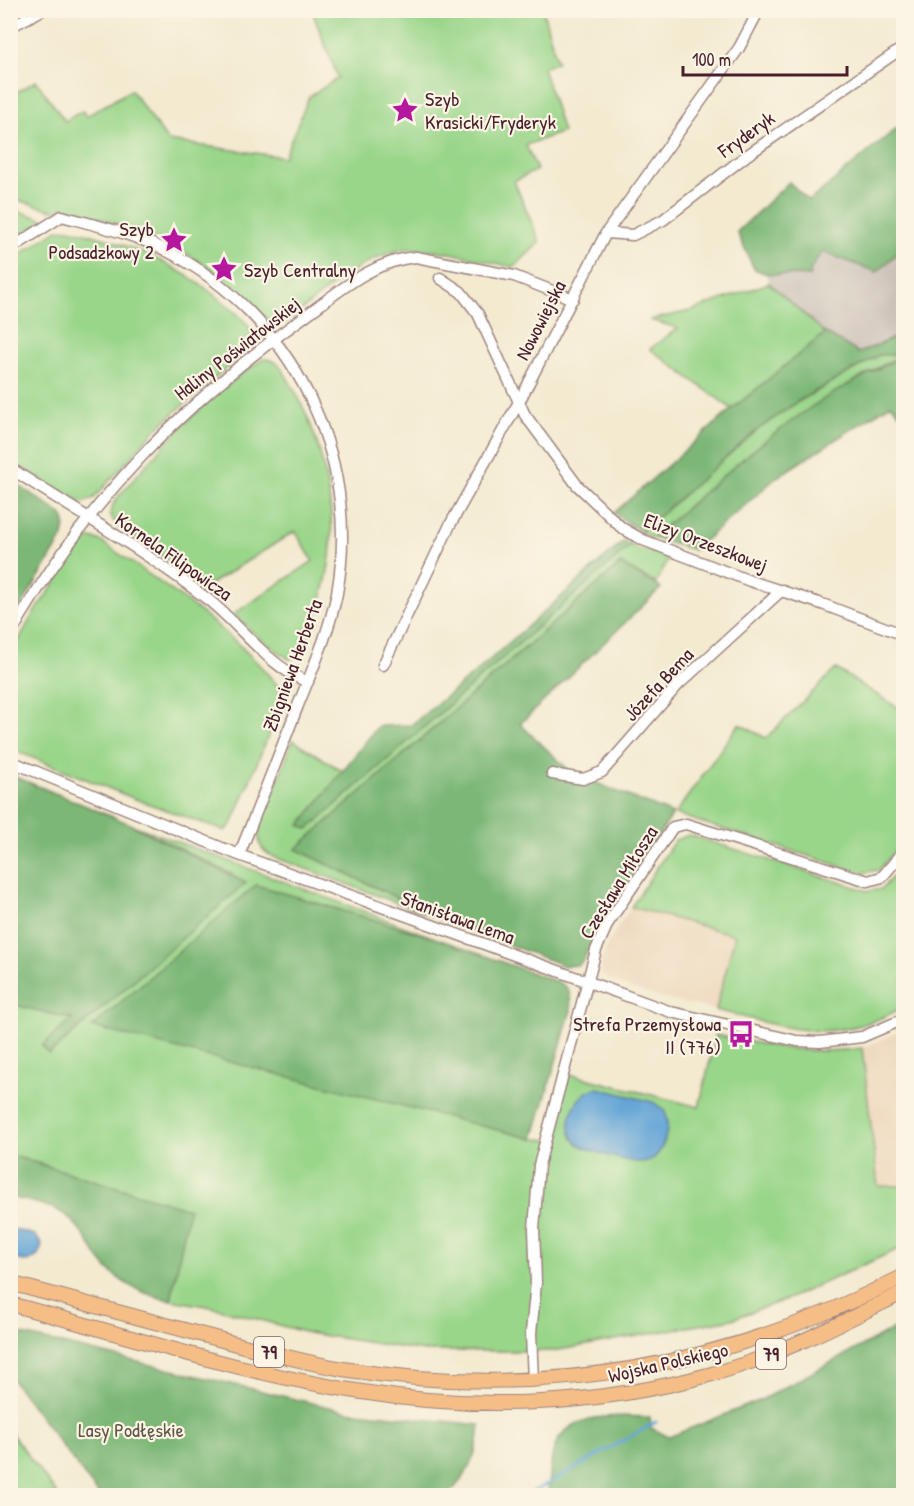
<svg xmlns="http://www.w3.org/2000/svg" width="914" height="1506" viewBox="0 0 914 1506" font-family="'Patrick Hand',sans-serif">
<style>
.built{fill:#edd7bb}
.industrial{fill:#ccc2b9}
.green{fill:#9ad68a;stroke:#727a5a;stroke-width:1.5}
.forest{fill:#7bb776;stroke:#626b50;stroke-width:1.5}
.water{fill:#62a4d6;stroke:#566280;stroke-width:1.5}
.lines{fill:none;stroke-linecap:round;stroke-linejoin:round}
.stream{stroke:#62a4d6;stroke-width:3}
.minor-casing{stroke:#9e847e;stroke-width:13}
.major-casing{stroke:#9e847e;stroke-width:16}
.minor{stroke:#fff;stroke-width:10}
.major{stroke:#f6be87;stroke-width:14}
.labels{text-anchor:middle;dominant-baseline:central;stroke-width:4.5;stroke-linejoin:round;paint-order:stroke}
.shield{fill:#fcf5e5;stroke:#7f5f63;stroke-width:1.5}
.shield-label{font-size:18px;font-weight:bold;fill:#4a1f2b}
.poi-label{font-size:20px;fill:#4a1f2b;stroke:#fcf5e5;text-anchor:start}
.street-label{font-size:20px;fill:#4a1f2b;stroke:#fcf5e5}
.park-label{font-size:20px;fill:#625648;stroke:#fcf5e5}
</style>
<rect width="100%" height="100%" fill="#fcf5e5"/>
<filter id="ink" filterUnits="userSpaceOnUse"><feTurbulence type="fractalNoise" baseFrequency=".0167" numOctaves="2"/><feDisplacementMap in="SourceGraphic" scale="12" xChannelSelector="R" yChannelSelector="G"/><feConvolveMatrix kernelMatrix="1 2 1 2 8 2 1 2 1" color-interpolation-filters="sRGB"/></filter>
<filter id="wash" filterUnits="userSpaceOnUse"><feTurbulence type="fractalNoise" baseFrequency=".008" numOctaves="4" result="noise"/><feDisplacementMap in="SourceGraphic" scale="24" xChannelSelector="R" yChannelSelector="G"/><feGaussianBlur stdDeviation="1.35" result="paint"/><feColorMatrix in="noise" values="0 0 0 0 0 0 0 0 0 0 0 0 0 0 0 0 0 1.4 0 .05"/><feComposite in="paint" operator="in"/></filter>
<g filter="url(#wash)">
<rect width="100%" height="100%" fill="#f3ead0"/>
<path class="built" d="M 631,907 L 736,935 L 716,1010 L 661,998 L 618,984 L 602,975 L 601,963 L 608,943 Z
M 903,1030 L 903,1186 L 879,1186 L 862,1048 Z"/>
<path class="industrial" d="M 903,248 L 903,334 L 859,353 L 825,333 L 769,283 L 767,274 L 810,276 L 811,268 L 822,252 L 877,272 Z"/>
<path class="green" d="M 312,11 L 543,11 L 557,62 L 543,68 L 563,132 L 526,145 L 537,170 L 514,181 L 540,242 L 514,267 C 480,261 444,248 410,249 C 366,251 319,298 285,323 L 276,323 L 268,320 L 220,274 L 168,243 L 99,218 L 63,208 L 55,211 L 11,198 L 11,95 L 36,81 L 65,121 L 82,111 L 87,116 L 131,90 L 168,141 L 284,157 L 309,97 L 338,78 Z
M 11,209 L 43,219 L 43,221 L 11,242 Z
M 69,229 C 126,242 176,263 222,301 C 233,310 247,321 253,334 L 246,351 L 158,427 L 94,498 L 82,503 L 10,461 L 11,260 L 58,230 Z
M 769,283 L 825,333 L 732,409 L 650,349 L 678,328 L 650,320 L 690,311 Z
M 903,354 L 849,384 L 767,439 L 652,538 L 641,532 L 756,431 L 798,402 L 879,355 Z
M 264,359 C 278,359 283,370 289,381 C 319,430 337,500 330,557 C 326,591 314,623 302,654 L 289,659 L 260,639 L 234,614 L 313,561 L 295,531 L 203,589 L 164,557 L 118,527 L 110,515 L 114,502 C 153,456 212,389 264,359 Z
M 90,538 L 99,540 C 164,585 232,628 282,691 L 283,699 L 276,717 L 232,824 L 225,831 L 138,800 L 11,749 L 11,655 L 33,614 L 84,542 Z
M 631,545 L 637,549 L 670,555 L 656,583 L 620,564 L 296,849 L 441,919 L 274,857 C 259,850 257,842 260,826 L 293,740 L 344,772 L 301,825 L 308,829 Z
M 836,669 L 903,711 L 903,841 L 879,870 L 862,873 L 675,814 L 739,724 L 766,738 Z
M 130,824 L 435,938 L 256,885 L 533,1139 L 551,1140 L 569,1074 L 699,1107 L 716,1035 C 765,1045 811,1056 862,1048 L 878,1186 L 903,1186 L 903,1247 L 790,1298 L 732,1319 L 553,1351 L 424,1351 L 308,1333 L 212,1307 L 171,1300 L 188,1209 L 11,1155 L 11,1004 L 72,1019 L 42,1046 L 50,1054 L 148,968 L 232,874 Z
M 689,835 L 868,891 L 881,889 L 903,866 L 903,1007 C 833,1047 789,1028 716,1010 L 735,935 L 631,907 L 675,840 Z
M 10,1433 L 11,1433 L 58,1495 L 11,1495 Z"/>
<path class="forest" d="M 903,123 L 903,248 L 877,272 L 822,252 L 811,268 L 810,276 L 767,274 L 754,269 L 737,232 L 789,182 L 809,201 Z
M 825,333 L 859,353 L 903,334 L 903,354 L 879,355 L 797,402 L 756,431 L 641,532 L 614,513 L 732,409 Z
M 903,356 L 903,417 L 891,404 L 777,477 L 694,550 L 652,538 C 702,494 750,450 804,412 C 835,390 870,373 903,356 Z
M 11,480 L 58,512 C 69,521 64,526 63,537 L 11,623 Z
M 624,541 L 631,545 L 308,829 L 300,825 L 378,726 L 411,725 L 476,672 Z
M 621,564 L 661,588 L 520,724 L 572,773 L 673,814 L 618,897 L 582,962 L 578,965 L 565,966 L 441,919 L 296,849 Z
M 11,775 L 130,824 L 246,883 L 49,1054 L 42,1046 L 72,1019 L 11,1004 Z
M 256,885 L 435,938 L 558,982 C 574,990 569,997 571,1010 L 533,1139 L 92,1027 Z
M 10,1155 L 189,1209 L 171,1300 C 146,1296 116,1282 100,1260 C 88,1243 79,1222 59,1211 C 45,1204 26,1201 11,1197 Z
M 903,1324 L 903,1495 L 547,1495 C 551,1481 549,1464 554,1449 C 567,1410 619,1416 650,1417 L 651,1428 L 669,1437 L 761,1400 Z
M 11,1332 L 346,1411 L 480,1425 C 478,1452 468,1477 447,1495 L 99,1495 L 11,1378 Z"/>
<path class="water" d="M 598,1088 L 653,1102 L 664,1110 C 671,1123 666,1147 654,1158 C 650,1160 646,1162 641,1162 C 630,1163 583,1150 576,1142 C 560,1125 577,1090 598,1088 Z
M 10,1228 L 35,1235 L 42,1245 L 39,1255 L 28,1262 L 11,1258 Z"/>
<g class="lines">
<path class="stream" d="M 526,1496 L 656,1422"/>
</g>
</g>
<g filter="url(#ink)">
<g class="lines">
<defs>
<path id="minor" d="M 10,27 L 42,10
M 606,233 L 633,235 L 663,220 L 746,156 L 904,47
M 10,249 L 62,216 C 98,226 135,234 169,252 C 292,316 362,455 337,593 C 329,633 312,670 297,708 C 278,757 259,806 239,855
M 440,278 L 461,292 L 478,314 L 525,415 L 577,485 L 622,528 L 643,540 L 750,581 L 822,604 L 904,635
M 10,468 C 76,511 144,550 206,598 C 240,624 268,667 308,682
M 10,635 C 88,499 179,407 305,316 C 340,291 372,261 416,257 L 514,276 L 573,299
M 383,665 L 450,525 L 519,402 L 606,233 L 739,48 L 759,10
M 10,761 L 239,855 L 671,1012 L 797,1041 L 820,1042 L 862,1037 L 904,1019
M 552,774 L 583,779 L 602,772 L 678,685 L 782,590
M 533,1381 L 531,1333 L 536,1283 L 534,1229 L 539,1165 L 596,950 L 608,923 L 673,827 L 686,824 L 868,881 L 882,877 L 904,851"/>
<path id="major" d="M 10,1283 C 75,1300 139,1318 203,1335 C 249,1347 295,1361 343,1369 C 540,1401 726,1368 904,1276
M 10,1304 C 126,1335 244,1374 362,1392 C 478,1411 598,1406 712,1374 C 779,1356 841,1323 904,1292"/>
</defs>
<use href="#minor" class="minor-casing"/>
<use href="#major" class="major-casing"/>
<use href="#minor" class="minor"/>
<use href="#major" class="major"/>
</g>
</g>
<defs>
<symbol id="sight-bare" viewBox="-9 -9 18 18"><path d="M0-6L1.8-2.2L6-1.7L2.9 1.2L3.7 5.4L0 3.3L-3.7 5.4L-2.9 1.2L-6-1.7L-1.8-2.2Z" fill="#b5179e" stroke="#fcf5e5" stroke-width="2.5" paint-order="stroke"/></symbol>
<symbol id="bus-bare" viewBox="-9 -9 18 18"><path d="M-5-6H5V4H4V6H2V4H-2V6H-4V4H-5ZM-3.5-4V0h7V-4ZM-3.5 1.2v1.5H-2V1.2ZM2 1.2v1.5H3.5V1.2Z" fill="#b5179e" stroke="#fcf5e5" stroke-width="2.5" paint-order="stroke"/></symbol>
</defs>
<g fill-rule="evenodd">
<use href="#sight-bare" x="386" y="91" width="38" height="38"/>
<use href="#sight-bare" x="155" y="221" width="38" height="38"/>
<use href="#sight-bare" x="205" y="250" width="38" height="38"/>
<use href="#bus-bare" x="722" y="1015" width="38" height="38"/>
</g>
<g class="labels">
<g class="shield">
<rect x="254" y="1337" width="30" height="30" rx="4.5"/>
<rect x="756" y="1339" width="30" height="30" rx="4.5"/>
</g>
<g class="shield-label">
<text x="269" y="1352">79</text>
<text x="771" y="1354">79</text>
</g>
<g class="poi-label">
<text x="425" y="98">Szyb<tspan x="425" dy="23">Krasicki/Fryderyk</tspan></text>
<text x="154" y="228" text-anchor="end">Szyb<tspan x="154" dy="23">Podsadzkowy 2</tspan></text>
<text x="244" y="269">Szyb Centralny</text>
<text x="721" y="1023" text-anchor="end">Strefa Przemysłowa<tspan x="721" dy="23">II (776)</tspan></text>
</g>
<g class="street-label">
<text transform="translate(746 134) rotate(-36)">Fryderyk</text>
<text transform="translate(540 320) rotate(-63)">Nowowiejska</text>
<text transform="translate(237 348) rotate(-38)">Haliny Poświatowskiej</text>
<text transform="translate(706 542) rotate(21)">Elizy Orzeszkowej</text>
<text transform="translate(174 556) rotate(35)">Kornela Filipowicza</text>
<text transform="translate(292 665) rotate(-70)">Zbigniewa Herberta</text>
<text transform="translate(658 684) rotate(-47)">Józefa Bema</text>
<text transform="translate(618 882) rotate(-58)">Czesława Miłosza</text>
<text transform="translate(458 917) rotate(20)">Stanisława Lema</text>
<text transform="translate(668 1362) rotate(-13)">Wojska Polskiego</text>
</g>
<g class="park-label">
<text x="131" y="1429">Lasy Podłęskie</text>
</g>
</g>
<rect width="914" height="1506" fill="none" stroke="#fcf5e5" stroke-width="36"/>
<path d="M683 66v9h164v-9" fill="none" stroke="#4a1f2b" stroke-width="3"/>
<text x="692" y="66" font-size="18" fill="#4a1f2b" stroke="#fcf5e5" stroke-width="4.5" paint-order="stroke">100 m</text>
</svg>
